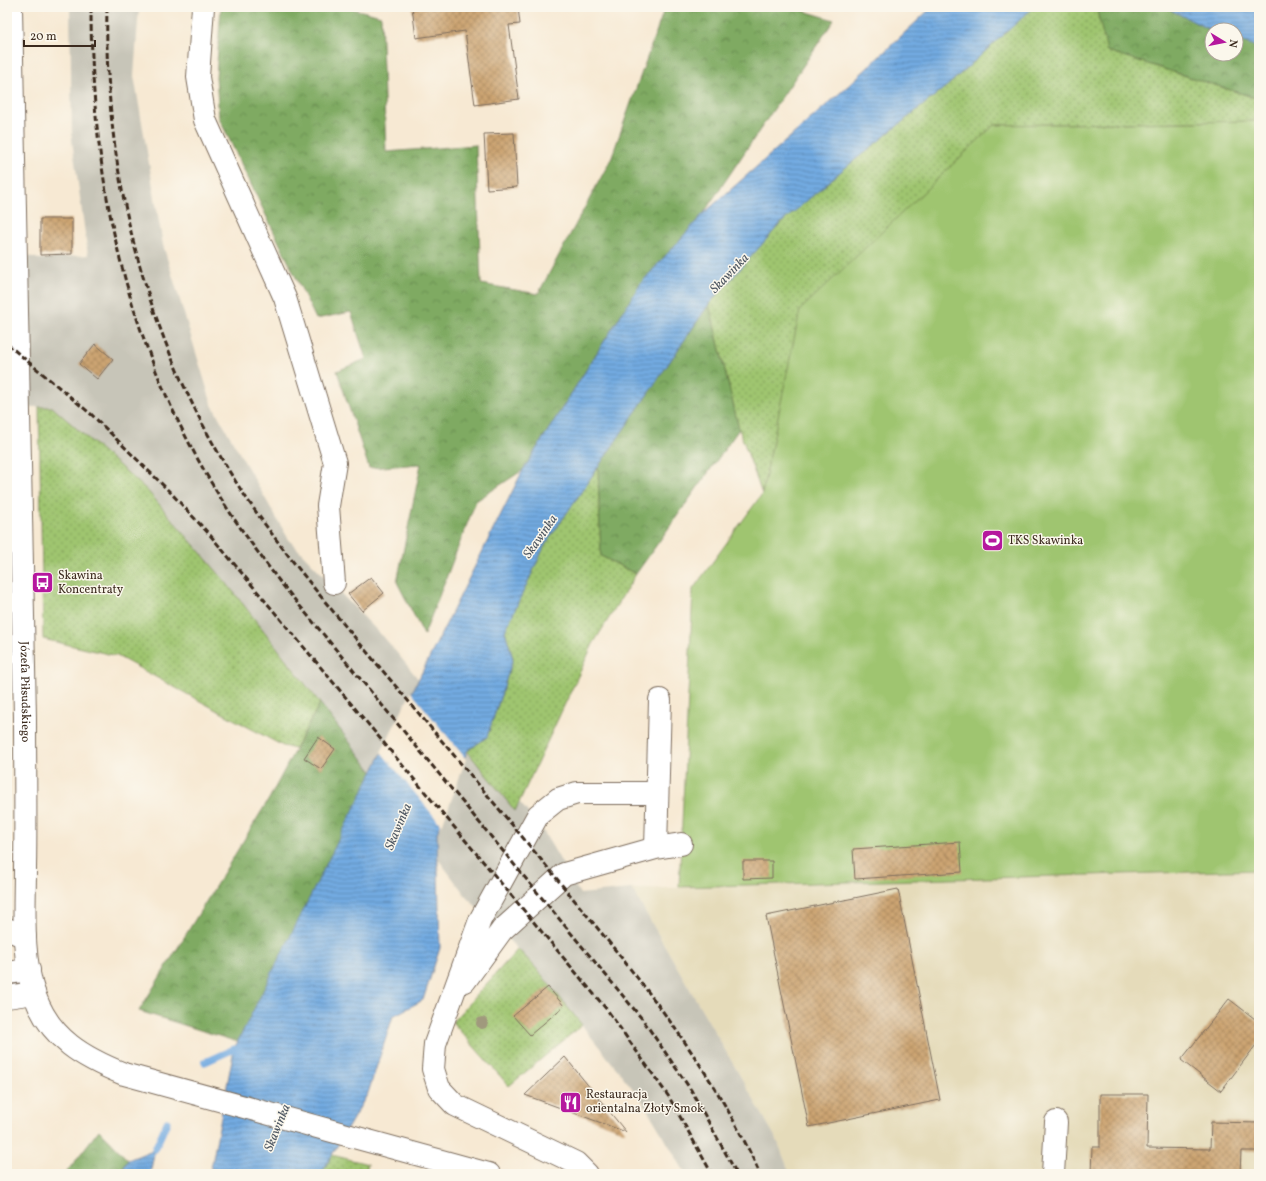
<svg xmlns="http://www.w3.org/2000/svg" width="1266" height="1181" viewBox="0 0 1266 1181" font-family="Vollkorn,serif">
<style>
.built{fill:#e5dbba}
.railway{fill:#c7c5b8}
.grass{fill:url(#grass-dots);stroke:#6d7847}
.forest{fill:url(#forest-crowns);stroke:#5d6a40}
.park{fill:#9fc570;stroke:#6d7847}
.water{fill:url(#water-rules);stroke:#566a80}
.pier{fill:#f7e9d3}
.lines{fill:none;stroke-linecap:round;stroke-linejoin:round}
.stream{stroke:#72aae1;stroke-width:7}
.building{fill:url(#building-cross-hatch)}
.minor-casing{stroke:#7d6d5d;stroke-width:24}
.major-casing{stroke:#7d6d5d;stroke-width:24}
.minor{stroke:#fff;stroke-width:22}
.major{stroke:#fff;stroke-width:22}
.rail{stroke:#3b2a1e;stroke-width:3;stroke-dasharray:6 3;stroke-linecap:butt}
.tree{fill:#a0997d}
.labels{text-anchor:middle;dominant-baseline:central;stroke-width:3;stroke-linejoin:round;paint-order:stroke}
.poi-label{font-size:12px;fill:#3b2a1e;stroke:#fbf7ec;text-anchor:start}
.street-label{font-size:12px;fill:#3b2a1e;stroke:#fbf7ec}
.water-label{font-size:13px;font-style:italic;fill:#4e5762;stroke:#fbf7ec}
</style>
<defs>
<pattern id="grass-dots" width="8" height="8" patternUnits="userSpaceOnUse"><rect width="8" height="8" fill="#9fc570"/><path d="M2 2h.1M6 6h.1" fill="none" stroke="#83a05b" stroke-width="1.8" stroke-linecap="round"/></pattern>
<pattern id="forest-crowns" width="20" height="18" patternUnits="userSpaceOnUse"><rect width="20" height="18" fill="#7faa62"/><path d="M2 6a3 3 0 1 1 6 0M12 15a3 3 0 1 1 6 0" fill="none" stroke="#698b50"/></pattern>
<pattern id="water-rules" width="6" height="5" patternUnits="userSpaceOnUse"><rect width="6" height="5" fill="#72aae1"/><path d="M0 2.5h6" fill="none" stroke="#5f8bb6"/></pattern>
<pattern id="building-cross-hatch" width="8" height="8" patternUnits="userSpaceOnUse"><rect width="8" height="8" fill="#cca472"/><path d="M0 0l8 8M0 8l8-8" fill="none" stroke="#a7865d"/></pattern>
</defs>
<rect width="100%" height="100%" fill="#fbf7ec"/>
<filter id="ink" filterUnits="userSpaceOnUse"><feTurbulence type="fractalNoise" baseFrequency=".025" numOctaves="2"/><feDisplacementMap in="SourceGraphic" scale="8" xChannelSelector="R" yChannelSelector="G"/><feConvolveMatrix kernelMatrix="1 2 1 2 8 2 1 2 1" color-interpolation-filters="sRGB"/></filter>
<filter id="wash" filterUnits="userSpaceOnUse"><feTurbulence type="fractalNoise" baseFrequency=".012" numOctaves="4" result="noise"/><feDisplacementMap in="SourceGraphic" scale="16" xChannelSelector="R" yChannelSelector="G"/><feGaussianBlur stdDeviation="0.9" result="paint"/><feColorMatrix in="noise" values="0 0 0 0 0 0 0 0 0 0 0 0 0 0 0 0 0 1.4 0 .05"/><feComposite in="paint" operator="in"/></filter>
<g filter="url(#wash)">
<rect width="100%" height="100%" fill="#f7e9d3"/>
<path class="built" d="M 1259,870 L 1259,1174 L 790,1174 L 777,1140 L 632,889 Z"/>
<path class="railway" d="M 70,7 L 139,7 L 134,76 L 163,245 L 212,405 L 289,540 L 388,642 L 510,791 L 542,829 L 580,894 L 632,889 L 777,1140 L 790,1174 L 686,1174 L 641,1099 L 535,967 L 466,896 L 320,703 L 225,581 L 146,489 L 52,407 L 7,407 L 7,250 L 39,259 L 88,255 L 72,140 Z"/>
<path class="grass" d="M 1034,7 L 1096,7 L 1108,51 L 1259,99 L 1259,121 L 994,125 L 801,310 L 762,494 L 739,429 L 709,304 L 780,224 L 840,172 L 948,85 Z
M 39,407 L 52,407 L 146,489 L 225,581 L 320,703 L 295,749 L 283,746 L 117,656 L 43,639 Z
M 598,467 L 601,556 L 636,574 L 593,644 L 515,811 L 467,751 L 487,737 L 513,659 L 505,631 L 545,545 Z
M 518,949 L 535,967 L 582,1025 L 509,1086 L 452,1022 Z
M 332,1155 L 368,1164 L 366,1174 L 321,1174 Z"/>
<path class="forest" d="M 221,7 L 346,7 L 381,16 L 386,152 L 476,145 L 481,284 L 538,294 L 611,159 L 665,7 L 791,7 L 834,20 L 703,214 L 641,283 L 523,470 L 476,501 L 424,635 L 397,582 L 421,464 L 369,468 L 337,371 L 366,359 L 351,312 L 316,319 L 219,118 L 216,77 Z
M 1096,7 L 1165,7 L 1212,31 L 1212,54 L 1236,54 L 1236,39 L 1259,48 L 1259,99 L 1107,51 Z
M 709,304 L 739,429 L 636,574 L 601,556 L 598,467 Z
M 320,703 L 373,773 L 238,1042 L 139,1011 L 269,799 Z
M 99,1130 L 128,1160 L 120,1174 L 65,1174 Z"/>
<path class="park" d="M 1259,121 L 1259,870 L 679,887 L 693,589 L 762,494 L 800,310 L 994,125 Z"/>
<path class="water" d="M 932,7 L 1034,7 L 948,85 L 840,172 L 780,224 L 709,304 L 545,545 L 505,631 L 513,659 L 487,737 L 467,751 L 437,833 L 440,948 L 423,1000 L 393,1016 L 368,1093 L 321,1174 L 210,1174 L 234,1049 L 523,470 L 641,283 L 703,214 L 849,85 Z
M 1165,7 L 1259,7 L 1259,48 L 1236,39 L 1236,30 L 1212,31 Z
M 155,1149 L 150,1174 L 120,1174 L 128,1160 Z"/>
<path class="pier" d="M 411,692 L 466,759 L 442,826 L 381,752 Z"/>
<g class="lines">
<path class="stream" d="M 205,1062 L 234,1049 L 242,1051
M 155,1149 L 167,1122"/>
</g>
<g id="blocks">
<path class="building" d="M 412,7 L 518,7 L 520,24 L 509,25 L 519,99 L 475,105 L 465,31 L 416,38 Z
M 514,133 L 517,187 L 487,189 L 484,134 Z
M 40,219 L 72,219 L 72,254 L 40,255 Z
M 95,344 L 113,359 L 97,379 L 79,364 Z
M 371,577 L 384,593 L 362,611 L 348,594 Z
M 318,737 L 335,749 L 321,769 L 304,758 Z
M 960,842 L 962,872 L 855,879 L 853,849 Z
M 743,861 L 772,861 L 772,878 L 743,879 Z
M 898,889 L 940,1100 L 809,1127 L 766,916 Z
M 548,987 L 564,1006 L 530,1035 L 513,1016 Z
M 1229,999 L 1259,1022 L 1259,1041 L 1221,1091 L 1181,1060 Z
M 565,1057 L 626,1132 L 525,1095 Z
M 1100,1094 L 1148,1094 L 1147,1148 L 1210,1149 L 1211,1122 L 1259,1123 L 1259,1151 L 1241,1151 L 1240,1174 L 1091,1174 L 1092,1147 L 1100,1147 Z"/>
</g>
</g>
<g filter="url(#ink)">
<use href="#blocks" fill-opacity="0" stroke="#7d6d5d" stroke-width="1"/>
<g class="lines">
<defs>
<path id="minor" d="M 203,7 L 198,77 L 205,120 L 285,298 L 335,463 L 328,506 L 334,583
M 656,848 L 660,700
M 7,929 L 25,937
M 7,973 L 29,970
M 465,981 L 502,930 L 564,874 L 656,848 L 681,844
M 7,997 L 34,993
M 587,1174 L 576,1163 L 455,1105 L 439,1088 L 433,1069 L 435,1044 L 480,920 L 538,815 L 558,799 L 577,793 L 657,793
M 1053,1174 L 1056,1122"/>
<g id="major">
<path id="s1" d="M 11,7 C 15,244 21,480 25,717 C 25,768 26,818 25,868 C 25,910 21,956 35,996 C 50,1039 84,1058 124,1074 L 489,1174"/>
</g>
</defs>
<use href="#minor" class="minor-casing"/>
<use href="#major" class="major-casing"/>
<use href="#minor" class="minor"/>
<use href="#major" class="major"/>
<path class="rail" d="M 91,7 C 91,186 129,357 227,508 C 244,534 262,558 280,582 L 643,1020 L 691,1090 L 737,1174
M 107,7 C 103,179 150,353 245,496 C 285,555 331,609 377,664 C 442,741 507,818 571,896 C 643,983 714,1070 760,1174
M 7,344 L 92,415 L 171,493 L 210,535 L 608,1011 L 669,1097 L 712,1174"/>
</g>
<circle class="tree" cx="482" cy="1023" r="6"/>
</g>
<defs>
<symbol id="stadium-square" viewBox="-11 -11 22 22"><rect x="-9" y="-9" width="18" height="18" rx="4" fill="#b5179e" stroke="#fbf7ec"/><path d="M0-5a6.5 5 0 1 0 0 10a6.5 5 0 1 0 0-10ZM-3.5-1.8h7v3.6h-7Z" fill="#fff"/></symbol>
<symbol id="bus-square" viewBox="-11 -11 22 22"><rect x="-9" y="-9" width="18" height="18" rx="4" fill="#b5179e" stroke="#fbf7ec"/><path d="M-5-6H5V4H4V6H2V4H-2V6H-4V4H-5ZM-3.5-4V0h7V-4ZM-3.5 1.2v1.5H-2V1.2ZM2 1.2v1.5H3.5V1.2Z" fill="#fff"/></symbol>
<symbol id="restaurant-square" viewBox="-11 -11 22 22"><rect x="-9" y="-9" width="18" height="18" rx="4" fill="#b5179e" stroke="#fbf7ec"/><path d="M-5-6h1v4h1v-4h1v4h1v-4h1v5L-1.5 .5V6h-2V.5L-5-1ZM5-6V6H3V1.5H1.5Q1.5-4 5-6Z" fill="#fff"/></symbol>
</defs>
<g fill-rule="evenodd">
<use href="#stadium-square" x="980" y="528" width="25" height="25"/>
<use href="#bus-square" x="30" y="570" width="25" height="25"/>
<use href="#restaurant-square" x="558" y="1090" width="25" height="25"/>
</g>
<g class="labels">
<g class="poi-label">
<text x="1008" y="541">TKS Skawinka</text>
<text x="58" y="576">Skawina<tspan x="58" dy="14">Koncentraty</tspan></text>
<text x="586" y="1095">Restauracja<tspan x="586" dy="14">orientalna Złoty Smok</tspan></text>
</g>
<g class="street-label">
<text stroke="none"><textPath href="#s1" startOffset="685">Józefa Piłsudskiego</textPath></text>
</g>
<g class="water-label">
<text transform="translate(730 274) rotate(-46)">Skawinka</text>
<text transform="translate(541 537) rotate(-55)">Skawinka</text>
<text transform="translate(399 827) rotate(-67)">Skawinka</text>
<text transform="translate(278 1128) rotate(-68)">Skawinka</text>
</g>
</g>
<rect width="1266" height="1181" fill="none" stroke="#fbf7ec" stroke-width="24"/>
<g transform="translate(1224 42) rotate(100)"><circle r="19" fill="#fbf7ec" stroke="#aea59a"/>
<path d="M0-3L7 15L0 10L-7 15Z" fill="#b5179e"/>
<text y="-6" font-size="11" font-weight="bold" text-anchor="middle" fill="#3b2a1e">N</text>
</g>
<path d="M24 40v6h71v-6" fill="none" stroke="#3b2a1e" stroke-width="2"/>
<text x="30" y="40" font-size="12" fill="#3b2a1e" stroke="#fbf7ec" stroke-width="3" paint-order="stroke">20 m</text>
</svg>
